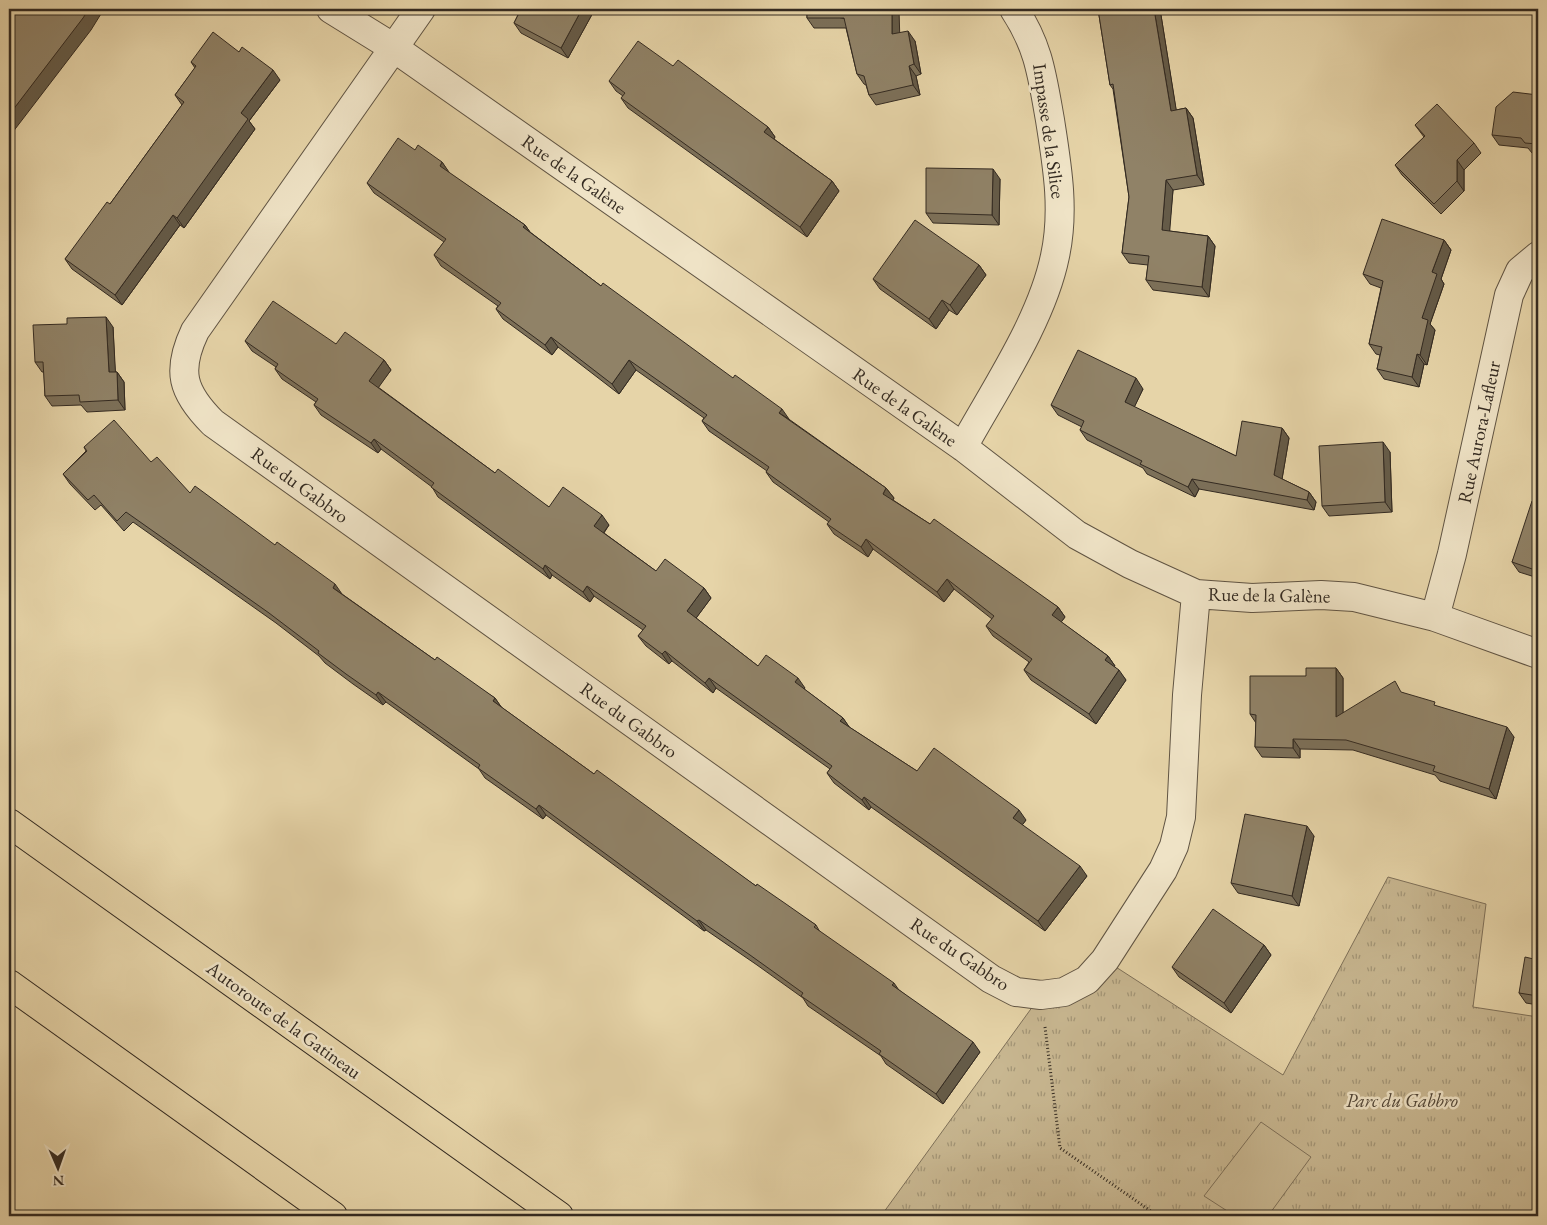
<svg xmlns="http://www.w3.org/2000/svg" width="1547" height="1225" viewBox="0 0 1547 1225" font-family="'EB Garamond',serif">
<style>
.grass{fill:url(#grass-tufts);stroke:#7e7059}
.pitch{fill:#c8b791;stroke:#7e7059}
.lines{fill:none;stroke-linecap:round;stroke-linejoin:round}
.street-casing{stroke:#605443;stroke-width:30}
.highway-casing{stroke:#332a21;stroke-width:30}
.path{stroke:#332a21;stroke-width:3;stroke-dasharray:1 2.5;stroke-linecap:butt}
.street{stroke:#efe3c6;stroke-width:28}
.highway{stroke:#e6d4a8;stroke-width:28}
.wall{fill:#7c7059;stroke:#332a21}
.shaded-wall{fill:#655b48;stroke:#332a21}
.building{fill:#908267;stroke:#332a21}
.labels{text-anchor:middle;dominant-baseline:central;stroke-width:5;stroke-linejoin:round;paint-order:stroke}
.street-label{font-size:19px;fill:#332a21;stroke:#efe3c6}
.park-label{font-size:19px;font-style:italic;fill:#514637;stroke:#efe3c6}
</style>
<defs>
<pattern id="grass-tufts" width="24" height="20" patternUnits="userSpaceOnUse" patternTransform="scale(1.25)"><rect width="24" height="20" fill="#c8b791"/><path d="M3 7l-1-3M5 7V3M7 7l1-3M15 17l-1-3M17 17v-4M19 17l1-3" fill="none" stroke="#a39576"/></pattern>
</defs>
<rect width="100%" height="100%" fill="#e6d4a8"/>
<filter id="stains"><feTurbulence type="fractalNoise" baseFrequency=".004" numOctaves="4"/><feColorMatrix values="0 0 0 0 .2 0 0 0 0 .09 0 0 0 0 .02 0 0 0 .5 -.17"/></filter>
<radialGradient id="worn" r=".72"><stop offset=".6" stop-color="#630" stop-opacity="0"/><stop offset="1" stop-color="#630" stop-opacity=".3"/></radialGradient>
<path class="grass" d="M 1388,877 L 1486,904 L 1473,1007 L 1538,1017 L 1538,1216 L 881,1216 L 1041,995 L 1105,960 L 1283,1075 Z"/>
<path class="pitch" d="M 1261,1122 L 1311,1157 L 1268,1216 L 1235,1216 L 1204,1196 Z"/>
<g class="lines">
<defs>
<path id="street" d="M 331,9 L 394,48 L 963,447 L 1077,535 L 1130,564 L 1196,594 L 1252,598 L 1321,595 L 1354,597 L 1435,617 L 1538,654
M 421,9 L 195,331 C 176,371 182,392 213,423 L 991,979 L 1016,992 L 1041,995 L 1064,992 L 1087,980 L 1105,960 L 1163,870 L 1174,846 L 1181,817 L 1187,695 L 1196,594
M 963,447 C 995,389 1042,320 1055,256 C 1065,210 1057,165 1050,120 C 1042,75 1039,47 1014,9
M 1435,617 L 1452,554 L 1509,295 L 1520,271 L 1538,256"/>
<path id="highway" d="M 9,823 L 559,1216
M 9,984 L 333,1216"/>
</defs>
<use href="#street" class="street-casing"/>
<use href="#highway" class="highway-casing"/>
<path class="path" d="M 1045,1027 L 1060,1148 L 1158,1216"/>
<use href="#street" class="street"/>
<use href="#highway" class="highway"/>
</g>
<path class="wall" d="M 521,9 L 595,9 L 568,58 L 521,33 L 514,23 Z
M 807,9 L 899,33 L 915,41 L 921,74 L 916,76 L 920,95 L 876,105 L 869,95 L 866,85 L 864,84 L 857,74 L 846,28 L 814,28 L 807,18 Z
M 1098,9 L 1160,9 L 1176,110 L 1186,108 L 1193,118 L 1204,185 L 1173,190 L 1169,231 L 1208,236 L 1215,246 L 1209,297 L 1153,290 L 1146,280 L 1148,265 L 1129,263 L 1122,253 L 1129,197 L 1113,89 L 1110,85 Z
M 239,52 L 280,80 L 249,121 L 255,129 L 184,228 L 180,225 L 122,305 L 72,269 L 65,259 L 110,204 L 182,105 L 175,95 L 195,68 L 191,62 Z
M 673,66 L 768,127 L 775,137 L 774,139 L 832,181 L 839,191 L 807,237 L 628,108 L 621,98 L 623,96 L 616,91 L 609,81 Z
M 1538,95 L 1538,154 L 1532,153 L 1528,148 L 1499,145 L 1492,135 Z
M 1415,125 L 1474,143 L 1481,153 L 1464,170 L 1464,191 L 1441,214 L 1402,175 L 1395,165 L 1424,137 Z
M 415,150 L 442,162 L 449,173 L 525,225 L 530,232 L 601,286 L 886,488 L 894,498 L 893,500 L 1058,607 L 1065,617 L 1061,622 L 1108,656 L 1115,666 L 1114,666 L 1126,680 L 1096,724 L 1031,680 L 1024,670 L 1029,662 L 993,636 L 986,626 L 992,619 L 954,589 L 944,602 L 873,549 L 868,557 L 834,534 L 827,524 L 829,522 L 773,482 L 766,472 L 767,471 L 709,431 L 702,421 L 704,418 L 636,370 L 619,394 L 558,347 L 552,355 L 503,319 L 496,309 L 498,306 L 441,266 L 434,255 L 444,242 L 374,193 L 367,183 Z
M 1000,179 L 999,225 L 933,223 L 926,213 Z
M 1444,240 L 1451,250 L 1441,279 L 1444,284 L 1430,324 L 1435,330 L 1427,365 L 1424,364 L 1419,387 L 1384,379 L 1377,369 L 1380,355 L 1376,354 L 1369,344 L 1381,288 L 1370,284 L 1363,274 Z
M 979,265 L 986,275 L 957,315 L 949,310 L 936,329 L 880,289 L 873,279 Z
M 113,327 L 115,372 L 117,372 L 124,382 L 125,410 L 87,412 L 81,405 L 52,406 L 45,396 L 44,372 L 42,372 L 35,362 Z
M 245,341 L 336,344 L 384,360 L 391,370 L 378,387 L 495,473 L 549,507 L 609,525 L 604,533 L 656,571 L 704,588 L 711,598 L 696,618 L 758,666 L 805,688 L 804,689 L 843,718 L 849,727 L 917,771 L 1026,820 L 1022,825 L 1087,876 L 1045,931 L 871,807 L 869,810 L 834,783 L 827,773 L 830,769 L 775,730 L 716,688 L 713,693 L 672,661 L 669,664 L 646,646 L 638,636 L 643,630 L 594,596 L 590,602 L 552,575 L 550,579 L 438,497 L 432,487 L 381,449 L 378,453 L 321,415 L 314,405 L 316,402 L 282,379 L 275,369 L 276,367 L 252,351 Z
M 1143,389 L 1134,407 L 1236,456 L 1282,428 L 1289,438 L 1282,479 L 1309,492 L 1316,502 L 1314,510 L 1199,489 L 1195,497 L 1147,474 L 1143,468 L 1087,440 L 1080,430 L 1082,427 L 1058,415 L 1051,405 Z
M 84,447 L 151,462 L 190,493 L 342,594 L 435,660 L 495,698 L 501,707 L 594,774 L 756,886 L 816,925 L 820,932 L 899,990 L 980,1052 L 943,1104 L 886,1064 L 881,1056 L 808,1006 L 803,998 L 757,965 L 706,930 L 704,931 L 546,815 L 543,819 L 485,778 L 479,769 L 386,702 L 383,705 L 353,684 L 325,663 L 319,656 L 276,623 L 133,522 L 124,531 L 101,505 L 95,510 L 70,484 L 63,474 L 86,451 Z
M 1390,452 L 1392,512 L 1329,516 L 1322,506 Z
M 1538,503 L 1538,578 L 1519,572 L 1512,562 Z
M 1336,668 L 1343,678 L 1343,713 L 1403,693 L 1514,737 L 1496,799 L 1440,781 L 1435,775 L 1353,750 L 1300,749 L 1300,758 L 1262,757 L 1255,747 L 1256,723 L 1250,714 L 1306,676 Z
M 1314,836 L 1299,906 L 1238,893 L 1231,883 Z
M 1264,945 L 1271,955 L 1231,1013 L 1179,977 L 1172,967 Z
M 1538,960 L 1538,1005 L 1526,1003 L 1519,993 Z"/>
<path class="shaded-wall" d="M 89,9 L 104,9 L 91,30 L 9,137 L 9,115 Z
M 582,9 L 595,9 L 568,58 L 561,48 Z
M 892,9 L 899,9 L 900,44 L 892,34 Z
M 1154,9 L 1160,9 L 1178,121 L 1171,111 Z
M 908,31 L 915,41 L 921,74 L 914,64 Z
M 909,66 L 916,76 L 920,95 L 913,85 Z
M 273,70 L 280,80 L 249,121 L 255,129 L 184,228 L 177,218 L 241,113 Z
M 1186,108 L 1193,118 L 1204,185 L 1197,175 Z
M 768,127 L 775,137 L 771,142 L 764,132 Z
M 1457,160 L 1464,170 L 1464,191 L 1457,181 Z
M 442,162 L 449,172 L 447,176 L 440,166 Z
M 993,169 L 1000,179 L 999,225 L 992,215 Z
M 1166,180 L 1173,190 L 1169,240 L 1162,230 Z
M 832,181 L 839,191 L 807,237 L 800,227 Z
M 173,215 L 180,225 L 122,305 L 115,295 Z
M 525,225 L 532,235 L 523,227 Z
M 1208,236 L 1215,246 L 1209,297 L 1202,287 Z
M 1444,240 L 1451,250 L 1441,279 L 1444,284 L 1430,324 L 1435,330 L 1427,365 L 1420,355 L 1422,318 L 1432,272 Z
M 979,265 L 986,275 L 957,315 L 950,305 Z
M 942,300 L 949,310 L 936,329 L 929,319 Z
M 106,317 L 113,327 L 116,382 L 109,372 Z
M 551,337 L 558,347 L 552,355 L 545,345 Z
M 1417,354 L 1424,364 L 1419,387 L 1412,377 Z
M 384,360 L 391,370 L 376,391 L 369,381 Z
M 629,360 L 636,370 L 619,394 L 612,384 Z
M 117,372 L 124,382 L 125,410 L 118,400 Z
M 1136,378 L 1143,389 L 1132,412 L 1125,402 Z
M 782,409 L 789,419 L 779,413 Z
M 1282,428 L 1289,438 L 1281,485 L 1274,475 Z
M 374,439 L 381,449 L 378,453 L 371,443 Z
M 1383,442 L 1390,452 L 1392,512 L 1385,502 Z
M 1192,479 L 1199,489 L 1195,497 L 1188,487 Z
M 886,488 L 894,498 L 890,504 L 883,494 Z
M 1309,492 L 1316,502 L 1314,510 L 1307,500 Z
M 602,515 L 609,525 L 601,536 L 594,526 Z
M 866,539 L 873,549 L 868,557 L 861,547 Z
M 545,565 L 552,575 L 550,579 L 543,569 Z
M 947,579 L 954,589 L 944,602 L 937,592 Z
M 335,584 L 342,594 L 333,588 Z
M 587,586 L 594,596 L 590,602 L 583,592 Z
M 704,588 L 711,598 L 694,621 L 687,611 Z
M 1058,607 L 1065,617 L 1059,625 L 1052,615 Z
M 665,651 L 672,661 L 669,664 L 662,654 Z
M 1108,656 L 1115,666 L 1112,670 L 1105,660 Z
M 1336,668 L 1343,678 L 1343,728 L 1336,717 Z
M 1119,670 L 1126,680 L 1096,724 L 1089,714 Z
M 709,678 L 716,688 L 713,693 L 705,683 Z
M 798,678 L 805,688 L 802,692 L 795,682 Z
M 378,692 L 386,702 L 383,705 L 376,695 Z
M 495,698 L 502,708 L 493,701 Z
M 843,718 L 850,728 L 840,721 Z
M 1507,727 L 1514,737 L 1496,799 L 1489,789 Z
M 1293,739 L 1300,749 L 1300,758 L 1293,748 Z
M 864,797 L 871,807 L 869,810 L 862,800 Z
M 539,805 L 546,815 L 543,819 L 536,809 Z
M 1019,810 L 1026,820 L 1020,828 L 1013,818 Z
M 1307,826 L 1314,836 L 1299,906 L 1292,896 Z
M 1080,866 L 1087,876 L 1045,931 L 1038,921 Z
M 699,920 L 706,930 L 704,931 L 697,921 Z
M 1264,945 L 1271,955 L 1231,1013 L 1224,1003 Z
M 894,983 L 901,993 L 892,985 Z
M 973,1042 L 980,1052 L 943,1104 L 936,1094 Z"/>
<path class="building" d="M 9,9 L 89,9 L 83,18 L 9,115 Z
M 521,9 L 582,9 L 561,48 L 514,23 Z
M 807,9 L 892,9 L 892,34 L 908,31 L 914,64 L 909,66 L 913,85 L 869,95 L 864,76 L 857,74 L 844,18 L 807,18 Z
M 1098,9 L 1154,9 L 1171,111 L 1186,108 L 1197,175 L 1166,180 L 1162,230 L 1208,236 L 1202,287 L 1146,280 L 1149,256 L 1122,253 L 1129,197 L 1113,84 L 1110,85 Z
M 213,32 L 239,52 L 242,47 L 273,70 L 241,113 L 248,119 L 177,218 L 173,215 L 115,295 L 65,259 L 107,202 L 110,204 L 184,102 L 175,95 L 196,66 L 191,62 Z
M 638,41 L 673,66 L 678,60 L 768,127 L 764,132 L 832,181 L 800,227 L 621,98 L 625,93 L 609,81 Z
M 1513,92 L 1538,95 L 1538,144 L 1525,143 L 1521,138 L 1492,135 L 1496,107 Z
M 1437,104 L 1474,143 L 1457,160 L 1457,181 L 1434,204 L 1395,165 L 1425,136 L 1415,125 Z
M 398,138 L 415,150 L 418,145 L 442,162 L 440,166 L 525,225 L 523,227 L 601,286 L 603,283 L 733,378 L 735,375 L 782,409 L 779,413 L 886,488 L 883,494 L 930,524 L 934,519 L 1058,607 L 1052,615 L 1108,656 L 1105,660 L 1119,670 L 1089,714 L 1024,670 L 1032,659 L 986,626 L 994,616 L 947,579 L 937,592 L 866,539 L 861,547 L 827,524 L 831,519 L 766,472 L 769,467 L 702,421 L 707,415 L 629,360 L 612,384 L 551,337 L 545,345 L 496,309 L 501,303 L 434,255 L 446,239 L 367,183 Z
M 926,168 L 993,169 L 992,215 L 926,213 Z
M 1382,219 L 1444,240 L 1432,272 L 1437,274 L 1422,318 L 1428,320 L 1420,355 L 1417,354 L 1412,377 L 1377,369 L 1382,347 L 1369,344 L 1383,281 L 1363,274 Z
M 915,220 L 979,265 L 950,305 L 942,300 L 929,319 L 873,279 Z
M 273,301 L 336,344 L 345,332 L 384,360 L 369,381 L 495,473 L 498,469 L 549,507 L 563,487 L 602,515 L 594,526 L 656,571 L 665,559 L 704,588 L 687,611 L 758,666 L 766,655 L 798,678 L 795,682 L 843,718 L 840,721 L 917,771 L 934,748 L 1019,810 L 1013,818 L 1080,866 L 1038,921 L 864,797 L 862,800 L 827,773 L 832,766 L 709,678 L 705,683 L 665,651 L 662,654 L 638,636 L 646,626 L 587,586 L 583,592 L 545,565 L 543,569 L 431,487 L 434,483 L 374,439 L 371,443 L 314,405 L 318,399 L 275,369 L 278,364 L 245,341 Z
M 106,317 L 109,372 L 117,372 L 118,400 L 80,402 L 79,395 L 45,396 L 43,362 L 35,362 L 33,325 L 67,324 L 67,318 Z
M 1078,350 L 1136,378 L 1125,402 L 1236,456 L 1242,421 L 1282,428 L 1274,475 L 1309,492 L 1307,500 L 1192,479 L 1188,487 L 1140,464 L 1142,461 L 1080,430 L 1084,421 L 1051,405 Z
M 114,420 L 151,462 L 157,457 L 190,493 L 195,486 L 275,545 L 277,542 L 335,584 L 333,588 L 435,660 L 437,657 L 495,698 L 493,701 L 594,774 L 597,770 L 756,886 L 757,884 L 786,904 L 816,925 L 814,927 L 894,983 L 892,985 L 973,1042 L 936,1094 L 879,1054 L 881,1051 L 801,996 L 803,993 L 750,955 L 699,920 L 697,921 L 539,805 L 536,809 L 478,768 L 480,765 L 378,692 L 376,695 L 346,674 L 318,653 L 319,651 L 269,613 L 126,512 L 117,521 L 94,495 L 88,500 L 63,474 L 87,451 L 84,447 Z
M 1383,442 L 1385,502 L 1322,506 L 1319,446 Z
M 1532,501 L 1538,503 L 1538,571 L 1512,562 Z
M 1306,668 L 1336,668 L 1336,717 L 1395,681 L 1401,692 L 1435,702 L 1434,705 L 1507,727 L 1489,789 L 1433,771 L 1435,766 L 1346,740 L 1293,739 L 1293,748 L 1255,747 L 1256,715 L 1250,714 L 1250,676 L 1306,676 Z
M 1245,814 L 1307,826 L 1292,896 L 1231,883 Z
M 1213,909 L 1264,945 L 1224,1003 L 1172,967 Z
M 1525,957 L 1538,960 L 1538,996 L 1519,993 Z"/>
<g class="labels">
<g class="street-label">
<text transform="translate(1049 131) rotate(82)">Impasse de la Silice</text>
<text transform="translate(574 174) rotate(35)">Rue de la Galène</text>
<text transform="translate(905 407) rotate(35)">Rue de la Galène</text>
<text transform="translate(1479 432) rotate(-78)">Rue Aurora-Lafleur</text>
<text transform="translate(300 485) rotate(36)">Rue du Gabbro</text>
<text transform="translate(1269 595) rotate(1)">Rue de la Galène</text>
<text transform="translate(629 720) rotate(36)">Rue du Gabbro</text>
<text transform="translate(960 954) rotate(34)">Rue du Gabbro</text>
<text transform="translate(284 1020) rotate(36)">Autoroute de la Gatineau</text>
</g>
<g class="park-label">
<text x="1402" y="1100">Parc du Gabbro</text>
</g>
</g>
<rect width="1547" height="1225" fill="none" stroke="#e6d4a8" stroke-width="30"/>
<rect x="10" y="10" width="1527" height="1205" fill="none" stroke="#332a21" stroke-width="2.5"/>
<rect x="15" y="15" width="1517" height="1195" fill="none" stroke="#332a21"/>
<g transform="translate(58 1168) rotate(178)" stroke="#efe3c6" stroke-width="4" paint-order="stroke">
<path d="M0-4L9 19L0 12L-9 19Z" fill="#332a21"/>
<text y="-8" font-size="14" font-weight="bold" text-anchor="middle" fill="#332a21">N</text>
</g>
<rect width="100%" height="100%" filter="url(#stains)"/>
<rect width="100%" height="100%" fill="url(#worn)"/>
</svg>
